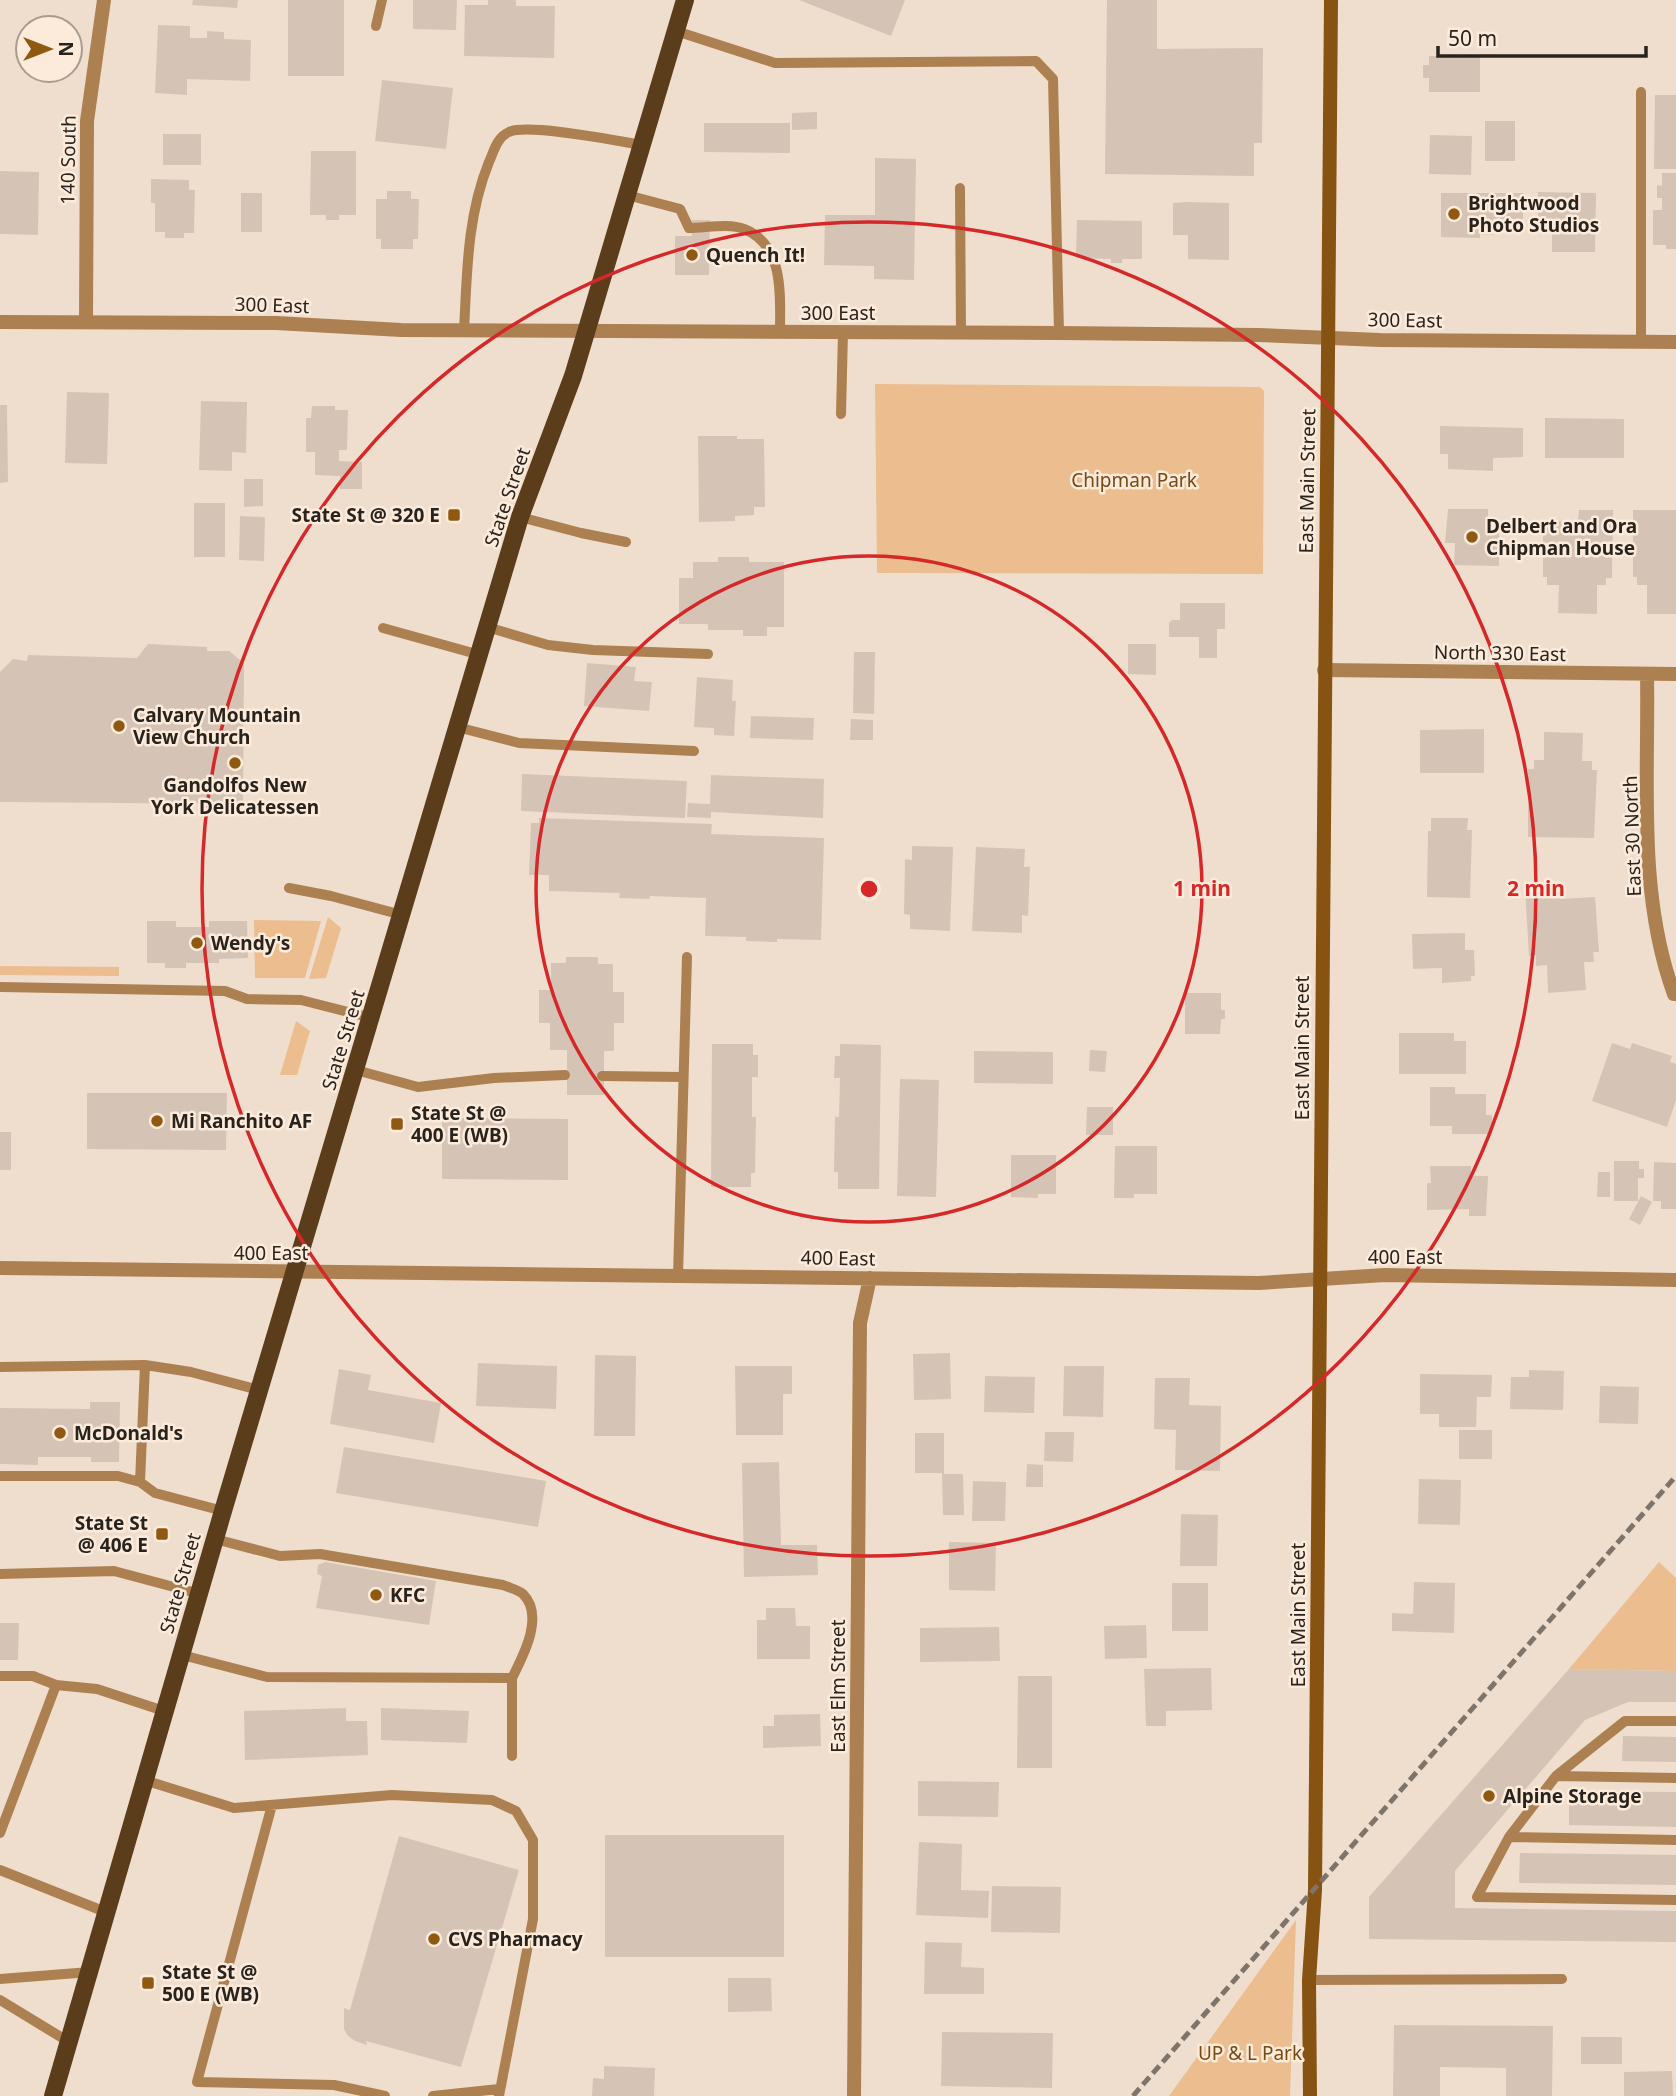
<svg xmlns="http://www.w3.org/2000/svg" width="1676" height="2096" viewBox="0 0 1676 2096" font-family="'Noto Sans',sans-serif">
<style>
.green{fill:#ecbd8e}
.building{fill:#d5c4b5}
.lines{fill:none;stroke-linecap:round;stroke-linejoin:round}
.service{stroke:#ad8051;stroke-width:10}
.minor{stroke:#ad8051;stroke-width:14}
.secondary{stroke:#875312;stroke-width:14}
.primary{stroke:#5b3d1c;stroke-width:18}
.rail{stroke:#7f746a;stroke-width:5;stroke-dasharray:10 5;stroke-linecap:butt}
.ring{fill:none;stroke:#d62828;stroke-width:3.5}
.poi-dot{fill:#905911;stroke:#fcebdb;stroke-width:2.5}
.labels{text-anchor:middle;dominant-baseline:central;stroke-width:5;stroke-linejoin:round;paint-order:stroke}
.street-label{font-size:19px;fill:#29231d;stroke:#fcebdb}
.poi-label{font-size:19px;font-weight:bold;fill:#29231d;stroke:#fcebdb;text-anchor:start}
.park-label{font-size:19px;fill:#794a10;stroke:#fcebdb}
.centre{fill:#d62828;stroke:#fcebdb;stroke-width:3.5}
.ring-label{font-size:21px;text-anchor:middle;font-weight:bold;fill:#d62828;stroke:#fcebdb;stroke-width:5;stroke-linejoin:round;paint-order:stroke}
</style>
<rect width="100%" height="100%" fill="#efdece"/>
<path class="green" d="M 875,384 L 1260,387 L 1264,391 L 1263,574 L 877,573 Z
M 328,917 L 341,928 L 326,978 L 309,979 Z
M 254,920 L 321,921 L 305,978 L 255,978 Z
M 0,966 L 119,967 L 119,976 L 0,975 Z
M 296,1021 L 310,1031 L 297,1075 L 280,1075 Z
M 1659,1562 L 1676,1578 L 1676,1671 L 1569,1669 Z
M 1296,1920 L 1290,2096 L 1169,2096 Z"/>
<path class="building" d="M 193,0 L 238,0 L 237,8 L 192,5 Z
M 288,0 L 344,0 L 344,76 L 288,76 Z
M 413,0 L 457,0 L 456,30 L 413,29 Z
M 488,0 L 516,0 L 516,6 L 555,6 L 554,58 L 464,56 L 465,5 L 488,5 Z
M 799,0 L 905,0 L 891,36 Z
M 1107,0 L 1157,0 L 1157,49 L 1263,48 L 1262,143 L 1254,143 L 1254,176 L 1105,174 Z
M 158,25 L 190,26 L 190,38 L 207,38 L 207,31 L 224,32 L 224,39 L 251,40 L 250,81 L 187,79 L 187,95 L 155,93 Z
M 1429,56 L 1480,56 L 1480,92 L 1429,92 L 1429,78 L 1423,78 L 1423,65 L 1429,65 Z
M 382,80 L 453,88 L 446,149 L 375,141 Z
M 1655,95 L 1676,95 L 1676,169 L 1654,169 Z
M 817,112 L 817,129 L 792,130 L 792,113 Z
M 1485,121 L 1515,121 L 1515,161 L 1485,161 Z
M 704,123 L 790,123 L 790,153 L 704,152 Z
M 163,134 L 201,134 L 201,165 L 163,165 Z
M 1430,135 L 1472,136 L 1471,175 L 1429,174 Z
M 311,151 L 356,151 L 356,215 L 339,215 L 339,220 L 326,220 L 326,215 L 310,215 Z
M 875,158 L 916,159 L 914,280 L 874,279 L 874,266 L 824,265 L 825,215 L 875,215 Z
M 0,171 L 39,172 L 38,235 L 0,234 Z
M 1662,173 L 1676,173 L 1676,249 L 1666,249 L 1666,245 L 1653,245 L 1653,210 L 1662,210 L 1662,198 L 1657,198 L 1657,185 L 1662,186 Z
M 151,179 L 189,180 L 189,190 L 195,190 L 194,233 L 184,233 L 184,238 L 165,238 L 165,232 L 155,232 L 155,203 L 151,203 Z
M 387,191 L 411,191 L 411,199 L 419,199 L 418,239 L 413,239 L 413,249 L 381,249 L 381,239 L 376,239 L 376,199 L 387,199 Z
M 1538,192 L 1596,193 L 1595,252 L 1552,252 L 1552,221 L 1538,221 Z
M 241,193 L 262,193 L 262,232 L 241,232 Z
M 1441,193 L 1523,193 L 1523,219 L 1493,219 L 1493,235 L 1480,235 L 1480,238 L 1441,237 Z
M 1188,202 L 1229,203 L 1229,260 L 1188,259 L 1188,235 L 1173,235 L 1173,203 Z
M 692,220 L 710,220 L 709,275 L 675,275 L 675,236 L 692,236 Z
M 1077,220 L 1142,221 L 1142,259 L 1122,259 L 1122,263 L 1111,263 L 1111,259 L 1076,258 Z
M 67,392 L 109,393 L 107,464 L 65,463 Z
M 201,401 L 247,402 L 246,453 L 232,452 L 232,471 L 199,470 Z
M 0,405 L 7,405 L 8,482 L 0,483 Z
M 312,406 L 335,406 L 335,410 L 348,410 L 347,450 L 339,450 L 339,461 L 362,462 L 362,489 L 340,489 L 340,476 L 315,475 L 315,452 L 306,452 L 306,418 L 311,418 Z
M 1545,418 L 1624,419 L 1624,458 L 1545,458 Z
M 1440,426 L 1523,428 L 1523,457 L 1493,458 L 1493,471 L 1448,469 L 1448,454 L 1440,454 Z
M 698,436 L 737,436 L 737,439 L 764,439 L 765,507 L 754,507 L 754,515 L 735,516 L 735,521 L 699,522 Z
M 244,479 L 263,479 L 263,506 L 244,507 Z
M 194,503 L 225,503 L 225,557 L 194,557 Z
M 1448,509 L 1488,509 L 1488,531 L 1499,531 L 1499,566 L 1454,565 L 1455,543 L 1445,543 Z
M 1579,510 L 1613,510 L 1612,578 L 1606,578 L 1606,585 L 1597,585 L 1597,614 L 1558,613 L 1559,585 L 1547,585 L 1547,577 L 1543,577 L 1543,521 L 1578,521 Z
M 1633,510 L 1676,510 L 1676,614 L 1647,614 L 1647,585 L 1637,585 L 1637,577 L 1633,577 Z
M 240,516 L 265,517 L 264,561 L 239,560 Z
M 718,557 L 749,557 L 749,562 L 784,562 L 784,627 L 767,627 L 767,636 L 743,636 L 743,630 L 708,630 L 708,624 L 679,624 L 679,578 L 693,578 L 693,562 L 718,562 Z
M 1180,603 L 1225,603 L 1225,629 L 1217,629 L 1217,658 L 1199,658 L 1199,637 L 1169,637 L 1169,623 L 1172,620 L 1180,620 Z
M 148,644 L 207,647 L 207,651 L 229,651 L 244,663 L 243,804 L 0,802 L 0,672 L 13,659 L 27,661 L 28,655 L 137,658 Z
M 1128,644 L 1156,644 L 1156,675 L 1128,674 Z
M 854,652 L 875,652 L 874,714 L 853,713 Z
M 587,663 L 636,667 L 634,681 L 652,682 L 649,711 L 584,706 Z
M 697,677 L 733,680 L 732,701 L 736,701 L 734,736 L 714,735 L 714,728 L 694,727 Z
M 751,716 L 814,718 L 813,740 L 750,738 Z
M 851,719 L 873,720 L 873,740 L 850,740 Z
M 1484,729 L 1484,773 L 1420,773 L 1420,730 Z
M 1544,732 L 1583,733 L 1582,761 L 1592,761 L 1592,770 L 1597,770 L 1594,838 L 1528,837 L 1528,769 L 1534,769 L 1534,760 L 1544,760 Z
M 522,774 L 687,781 L 685,818 L 521,811 Z
M 711,775 L 824,779 L 823,818 L 711,812 L 711,818 L 687,817 L 688,803 L 710,804 Z
M 539,818 L 712,824 L 711,834 L 824,838 L 821,940 L 777,939 L 777,942 L 746,941 L 746,937 L 705,936 L 706,898 L 650,896 L 649,899 L 619,898 L 620,893 L 549,891 L 549,875 L 529,875 L 531,823 L 539,823 Z
M 1431,818 L 1468,818 L 1467,830 L 1472,830 L 1470,898 L 1427,897 L 1428,831 L 1431,831 Z
M 912,846 L 953,847 L 950,931 L 910,929 L 910,915 L 904,914 L 905,859 L 912,860 Z
M 976,847 L 1025,849 L 1024,867 L 1030,867 L 1028,916 L 1022,915 L 1022,933 L 972,931 Z
M 1560,884 L 1560,899 L 1595,897 L 1599,952 L 1593,952 L 1594,962 L 1584,962 L 1586,990 L 1548,993 L 1547,965 L 1536,966 L 1536,955 L 1529,956 L 1525,887 Z
M 147,921 L 176,921 L 176,927 L 209,927 L 209,921 L 247,921 L 248,958 L 219,959 L 219,963 L 186,963 L 186,968 L 165,968 L 165,963 L 147,963 Z
M 1465,933 L 1465,950 L 1474,950 L 1475,976 L 1471,976 L 1471,981 L 1442,983 L 1442,968 L 1413,969 L 1412,934 Z
M 566,957 L 598,957 L 598,964 L 613,964 L 613,992 L 624,992 L 624,1023 L 614,1023 L 614,1051 L 604,1051 L 604,1095 L 567,1095 L 567,1050 L 550,1050 L 550,1023 L 539,1023 L 539,990 L 551,990 L 551,963 L 566,963 Z
M 1185,993 L 1221,993 L 1221,1010 L 1225,1010 L 1225,1019 L 1221,1019 L 1220,1034 L 1185,1034 Z
M 1399,1033 L 1454,1033 L 1454,1041 L 1466,1041 L 1466,1074 L 1399,1074 Z
M 1612,1043 L 1630,1049 L 1632,1043 L 1672,1056 L 1670,1062 L 1676,1064 L 1676,1100 L 1667,1127 L 1592,1101 Z
M 712,1044 L 753,1044 L 753,1055 L 758,1055 L 758,1077 L 752,1077 L 752,1117 L 756,1117 L 755,1173 L 751,1173 L 751,1187 L 711,1187 Z
M 840,1044 L 881,1045 L 879,1189 L 838,1189 L 838,1172 L 834,1172 L 835,1117 L 839,1117 L 840,1078 L 834,1078 L 835,1056 L 840,1056 Z
M 1090,1050 L 1107,1051 L 1105,1072 L 1089,1071 Z
M 974,1051 L 1053,1052 L 1053,1084 L 974,1083 Z
M 900,1079 L 939,1080 L 936,1197 L 897,1196 Z
M 1430,1087 L 1455,1087 L 1455,1094 L 1486,1094 L 1486,1115 L 1492,1115 L 1492,1134 L 1452,1134 L 1452,1126 L 1430,1126 Z
M 87,1093 L 227,1093 L 226,1150 L 87,1149 Z
M 1087,1107 L 1113,1107 L 1113,1135 L 1086,1135 Z
M 442,1118 L 568,1119 L 568,1180 L 442,1179 Z
M 0,1132 L 11,1132 L 11,1170 L 0,1170 Z
M 1115,1146 L 1157,1146 L 1157,1194 L 1134,1194 L 1134,1198 L 1114,1198 Z
M 1011,1155 L 1056,1155 L 1056,1194 L 1038,1194 L 1038,1198 L 1011,1197 Z
M 1614,1161 L 1639,1161 L 1639,1169 L 1644,1169 L 1644,1178 L 1638,1178 L 1638,1201 L 1614,1201 Z
M 1654,1162 L 1676,1163 L 1676,1209 L 1661,1209 L 1661,1201 L 1653,1201 Z
M 1430,1166 L 1471,1166 L 1471,1176 L 1488,1176 L 1486,1216 L 1469,1216 L 1469,1209 L 1427,1210 L 1427,1183 L 1431,1183 Z
M 1598,1172 L 1610,1172 L 1610,1197 L 1597,1197 Z
M 1641,1196 L 1652,1202 L 1640,1225 L 1629,1219 Z
M 950,1353 L 951,1399 L 914,1400 L 913,1354 Z
M 595,1355 L 636,1356 L 635,1436 L 594,1436 Z
M 478,1363 L 557,1366 L 556,1409 L 476,1406 Z
M 735,1366 L 792,1366 L 792,1394 L 783,1394 L 783,1435 L 736,1435 Z
M 1064,1366 L 1104,1366 L 1103,1417 L 1063,1416 Z
M 339,1369 L 371,1375 L 368,1390 L 441,1403 L 434,1443 L 330,1424 Z
M 1529,1370 L 1564,1371 L 1563,1410 L 1510,1409 L 1511,1377 L 1529,1377 Z
M 1420,1374 L 1492,1375 L 1491,1397 L 1477,1397 L 1476,1427 L 1439,1427 L 1439,1414 L 1420,1414 Z
M 985,1376 L 1035,1377 L 1034,1413 L 984,1412 Z
M 1155,1378 L 1190,1378 L 1189,1405 L 1221,1406 L 1220,1471 L 1175,1470 L 1176,1430 L 1154,1429 Z
M 1600,1386 L 1639,1387 L 1638,1424 L 1599,1423 Z
M 90,1402 L 120,1402 L 119,1462 L 91,1462 L 91,1457 L 38,1457 L 38,1465 L 0,1464 L 0,1408 L 90,1409 Z
M 1459,1430 L 1492,1430 L 1492,1459 L 1459,1459 Z
M 1045,1432 L 1074,1432 L 1073,1462 L 1044,1461 Z
M 915,1433 L 944,1433 L 944,1474 L 963,1474 L 964,1515 L 943,1515 L 942,1473 L 915,1473 Z
M 344,1447 L 546,1481 L 538,1527 L 336,1493 Z
M 779,1462 L 781,1545 L 817,1545 L 818,1575 L 744,1577 L 742,1463 Z
M 1027,1464 L 1043,1465 L 1043,1487 L 1026,1487 Z
M 1419,1479 L 1461,1480 L 1460,1525 L 1418,1524 Z
M 973,1481 L 1006,1482 L 1005,1521 L 972,1521 Z
M 1181,1514 L 1218,1515 L 1217,1566 L 1180,1566 Z
M 949,1542 L 996,1543 L 995,1591 L 949,1590 Z
M 325,1562 L 436,1581 L 429,1625 L 316,1608 L 322,1576 L 317,1574 L 318,1565 Z
M 1414,1582 L 1455,1583 L 1454,1633 L 1392,1631 L 1392,1613 L 1413,1614 Z
M 1172,1583 L 1208,1583 L 1208,1631 L 1172,1631 Z
M 766,1608 L 795,1608 L 796,1626 L 810,1626 L 810,1659 L 757,1659 L 757,1620 L 766,1620 Z
M 0,1623 L 19,1623 L 18,1660 L 0,1660 Z
M 1146,1625 L 1147,1658 L 1105,1659 L 1104,1626 Z
M 999,1627 L 1000,1661 L 920,1662 L 920,1628 Z
M 1211,1668 L 1212,1710 L 1166,1711 L 1166,1726 L 1146,1726 L 1144,1669 Z
M 1569,1669 L 1676,1671 L 1676,1702 L 1628,1702 L 1585,1720 L 1455,1871 L 1455,1908 L 1676,1911 L 1676,1942 L 1369,1939 L 1369,1897 Z
M 1018,1676 L 1052,1676 L 1052,1768 L 1017,1768 Z
M 346,1708 L 346,1721 L 367,1721 L 368,1755 L 245,1760 L 244,1711 Z
M 381,1708 L 469,1711 L 467,1743 L 381,1740 Z
M 820,1714 L 821,1746 L 763,1748 L 763,1726 L 774,1726 L 774,1715 Z
M 1623,1736 L 1676,1737 L 1676,1762 L 1622,1761 Z
M 918,1781 L 999,1782 L 998,1817 L 918,1816 Z
M 1569,1791 L 1676,1792 L 1676,1827 L 1569,1825 Z
M 605,1835 L 784,1835 L 784,1957 L 605,1957 Z
M 399,1836 L 519,1870 L 461,2067 L 366,2041 L 367,2045 L 355,2041 L 348,2036 L 344,2029 L 344,2008 L 350,2010 Z
M 919,1842 L 962,1844 L 961,1890 L 989,1891 L 988,1918 L 916,1915 Z
M 1520,1853 L 1676,1855 L 1676,1885 L 1519,1883 Z
M 992,1886 L 1061,1887 L 1060,1933 L 991,1932 Z
M 925,1942 L 962,1943 L 961,1967 L 984,1968 L 984,1994 L 924,1994 Z
M 728,1978 L 771,1978 L 772,2011 L 728,2012 Z
M 1394,2025 L 1553,2026 L 1552,2096 L 1506,2096 L 1506,2068 L 1440,2067 L 1440,2096 L 1393,2096 Z
M 942,2032 L 1053,2033 L 1052,2088 L 941,2086 Z
M 1581,2037 L 1622,2037 L 1622,2064 L 1581,2064 Z
M 604,2066 L 655,2068 L 654,2096 L 592,2096 L 593,2078 L 604,2079 Z
M 1672,2071 L 1673,2096 L 1624,2096 L 1624,2072 Z"/>
<g class="lines">
<path class="service" d="M 376,26 L 382,0
M 676,31 L 775,63 L 1036,61 L 1053,79 L 1059,333
M 1641,92 L 1641,341
M 960,188 L 961,333
M 627,195 L 680,209 L 689,228 C 706,228 729,223 744,229 C 785,245 780,297 780,332
M 464,331 C 467,273 467,216 489,162 C 494,151 497,137 509,132 C 528,123 617,141 642,145
M 841,414 L 843,332
M 520,517 L 581,533 L 626,542
M 487,627 L 548,645 L 593,650 L 708,654
M 383,628 L 480,655
M 457,727 L 519,743 L 694,751
M 289,888 L 331,896 L 402,915
M 0,987 L 225,991 L 247,999 L 301,1000 L 372,1018
M 356,1070 L 418,1087 L 494,1078 L 565,1075
M 602,1076 L 683,1077
M 678,1276 L 687,957
M 0,1367 L 145,1365 L 191,1372 L 259,1390
M 0,1476 L 118,1476 L 140,1482 L 155,1493 L 223,1511
M 140,1482 L 145,1365
M 215,1539 L 280,1556 L 320,1554 L 503,1585 C 510,1588 519,1590 523,1594 C 545,1616 523,1656 512,1678
M 0,1574 L 114,1571 L 200,1594
M 182,1655 L 267,1677 L 512,1678 L 512,1756
M 0,1676 L 33,1676 L 56,1685 L 97,1689 L 164,1711
M 1676,1721 L 1625,1721 L 1556,1776 L 1676,1778
M 1556,1776 L 1509,1837 L 1676,1840
M 144,1780 L 234,1808 L 392,1795 L 492,1800 L 516,1811 L 533,1840 L 533,1919 L 499,2096
M 272,1805 L 197,2082 L 334,2085 L 385,2096
M 0,1833 L 56,1685
M 1509,1837 L 1477,1897 L 1676,1900
M 0,1870 L 108,1913
M 0,1979 L 90,1972
M 1309,1980 L 1562,1979
M 0,2000 L 69,2042
M 433,2096 L 499,2089"/>
<path class="minor" d="M 0,322 L 276,323 L 401,330 L 1059,333 L 1258,335 L 1380,340 L 1676,342
M 86,322 L 87,121 L 104,0
M 1324,670 L 1676,674
M 1647,674 C 1649,779 1637,893 1674,994 L 1676,994
M 0,1268 L 1259,1283 L 1385,1275 L 1676,1280
M 854,2096 L 860,1323 L 870,1278"/>
<path class="secondary" d="M 1310,2096 L 1309,1980 L 1315,1890 L 1331,0"/>
<path class="primary" d="M 53,2096 L 223,1511 L 520,517 L 573,376 L 685,0"/>
<path class="rail" d="M 1133,2096 L 1676,1476"/>
</g>
<g class="ring">
<circle cx="869" cy="889" r="333"/>
<circle cx="869" cy="889" r="667"/>
</g>
<g class="poi-dot">
<circle cx="1454" cy="214" r="7"/>
<circle cx="692" cy="255" r="7"/>
<rect x="447" y="508" width="14" height="14" rx="3.5"/>
<circle cx="1472" cy="537" r="7"/>
<circle cx="119" cy="726" r="7"/>
<circle cx="235" cy="763" r="7"/>
<circle cx="197" cy="943" r="7"/>
<circle cx="157" cy="1121" r="7"/>
<rect x="390" y="1117" width="14" height="14" rx="3.5"/>
<circle cx="60" cy="1433" r="7"/>
<rect x="155" y="1527" width="14" height="14" rx="3.5"/>
<circle cx="376" cy="1595" r="7"/>
<circle cx="1489" cy="1796" r="7"/>
<circle cx="434" cy="1939" r="7"/>
<rect x="141" y="1976" width="14" height="14" rx="3.5"/>
</g>
<g class="labels">
<g class="street-label">
<text transform="translate(68 160) rotate(-89)">140 South</text>
<text transform="translate(272 305) rotate(2)">300 East</text>
<text x="838" y="313">300 East</text>
<text transform="translate(1405 320) rotate(1)">300 East</text>
<text transform="translate(1307 481) rotate(-89)">East Main Street</text>
<text transform="translate(507 497) rotate(-71)">State Street</text>
<text transform="translate(1500 653) rotate(1)">North 330 East</text>
<text transform="translate(1632 836) rotate(-92)">East 30 North</text>
<text transform="translate(343 1040) rotate(-73)">State Street</text>
<text transform="translate(1302 1048) rotate(-90)">East Main Street</text>
<text x="271" y="1253">400 East</text>
<text x="1405" y="1257">400 East</text>
<text transform="translate(838 1258) rotate(1)">400 East</text>
<text transform="translate(180 1583) rotate(-74)">State Street</text>
<text transform="translate(1298 1615) rotate(-90)">East Main Street</text>
<text transform="translate(838 1686) rotate(-90)">East Elm Street</text>
</g>
<g class="poi-label">
<text x="1468" y="203">Brightwood<tspan x="1468" dy="22">Photo Studios</tspan></text>
<text x="706" y="255">Quench It!</text>
<text x="440" y="515" text-anchor="end">State St @ 320 E</text>
<text x="1486" y="526">Delbert and Ora<tspan x="1486" dy="22">Chipman House</tspan></text>
<text x="133" y="715">Calvary Mountain<tspan x="133" dy="22">View Church</tspan></text>
<text x="235" y="785" text-anchor="middle">Gandolfos New<tspan x="235" dy="22">York Delicatessen</tspan></text>
<text x="211" y="943">Wendy's</text>
<text x="411" y="1113">State St @<tspan x="411" dy="22">400 E (WB)</tspan></text>
<text x="171" y="1121">Mi Ranchito AF</text>
<text x="74" y="1433">McDonald's</text>
<text x="148" y="1523" text-anchor="end">State St<tspan x="148" dy="22">@ 406 E</tspan></text>
<text x="390" y="1595">KFC</text>
<text x="1503" y="1796">Alpine Storage</text>
<text x="448" y="1939">CVS Pharmacy</text>
<text x="162" y="1972">State St @<tspan x="162" dy="22">500 E (WB)</tspan></text>
</g>
<g class="park-label">
<text x="1134" y="480">Chipman Park</text>
<text x="1250" y="2053">UP &amp; L Park</text>
</g>
</g>
<circle cx="869" cy="889" r="10" class="centre"/>
<g class="ring-label">
<text x="1202" y="896">1 min</text>
<text x="1536" y="896">2 min</text>
</g>
<g transform="translate(49 49) rotate(90)"><circle r="33" fill="#fcebdb" stroke="#a89b8f" stroke-width="2"/>
<path d="M0-5L12 26L0 18L-12 26Z" fill="#905911"/>
<text y="-10" font-size="19" font-weight="bold" text-anchor="middle" fill="#29231d">N</text>
</g>
<path d="M1438 46v10h208v-10" fill="none" stroke="#29231d" stroke-width="3.5"/>
<text x="1448" y="46" font-size="21" fill="#29231d" stroke="#fcebdb" stroke-width="5" paint-order="stroke">50 m</text>
</svg>
